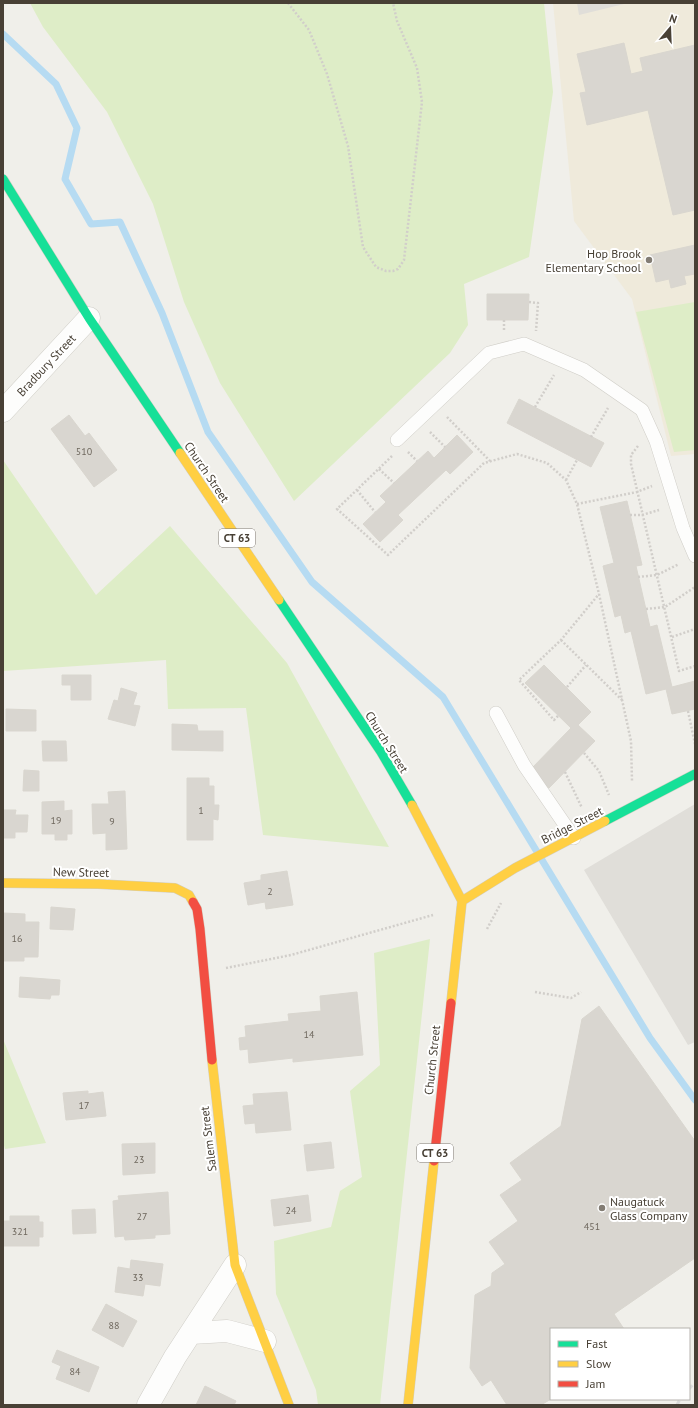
<svg xmlns="http://www.w3.org/2000/svg" width="698" height="1408" viewBox="0 0 698 1408" font-family="'PT Sans',sans-serif">
<style>
.education{fill:#efeadb}
.green{fill:#deedc7}
.parking{fill:#e0ded9}
.lines{fill:none;stroke-linecap:round;stroke-linejoin:round}
.stream{stroke:#b6dbf2;stroke-width:7}
.building{fill:#d9d6d0;stroke:#d9d6cf}
.lane-casing{stroke:#cfcdc7;stroke-width:14}
.street-casing{stroke:#cfcdc7;stroke-width:23}
.fast-casing{stroke:#d2cec1;stroke-width:10}
.slow-casing{stroke:#d2cec1;stroke-width:10}
.jam-casing{stroke:#d2cec1;stroke-width:10}
.path{stroke:#d1ceca;stroke-width:2.5;stroke-dasharray:2 2;stroke-linecap:butt}
.lane{stroke:#fdfdfc;stroke-width:13}
.street{stroke:#fdfdfc;stroke-width:22}
.fast{stroke:#16e098;stroke-width:9}
.slow{stroke:#ffcf43;stroke-width:9}
.jam{stroke:#f24e42;stroke-width:9}
.rail{stroke:#d9d9d8;stroke-width:3;stroke-dasharray:5 5;stroke-linecap:butt}
.poi-dot{fill:#837d74;stroke:#fff;stroke-width:1.5}
.labels{text-anchor:middle;dominant-baseline:central;stroke-width:4;stroke-linejoin:round;paint-order:stroke}
.number-label{font-size:10px;fill:#6e675d}
.shield{fill:#fff;stroke:#7f7972;stroke-width:1}
.shield-label{font-size:11px;font-weight:bold;fill:#484035}
.poi-label{font-size:12px;fill:#484035;stroke:#fff;text-anchor:end}
.street-label{font-size:12px;fill:#484035;stroke:#fff}
</style>
<rect width="100%" height="100%" fill="#f0efea"/>
<path class="education" d="M 553,3 L 695,3 L 695,454 L 671,456 L 632,299 L 574,221 Z"/>
<path class="green" d="M 30,3 L 544,3 L 553,92 L 529,257 L 464,284 L 468,325 L 450,353 L 294,501 L 220,383 L 184,302 L 153,204 L 107,112 L 43,27 Z
M 695,302 L 695,450 L 674,452 L 636,312 Z
M 3,460 L 96,595 L 170,526 L 287,663 L 389,847 L 263,835 L 246,708 L 168,709 L 166,660 L 3,671 Z
M 430,939 L 380,1405 L 318,1405 L 316,1390 L 276,1294 L 274,1241 L 331,1227 L 340,1191 L 362,1177 L 350,1091 L 380,1065 L 374,953 Z
M 3,1039 L 46,1143 L 5,1149 L 3,1142 Z"/>
<path class="parking" d="M 577,3 L 628,3 L 579,15 Z
M 695,804 L 695,1042 L 688,1045 L 584,870 Z"/>
<g class="lines">
<path class="stream" d="M 3,34 L 56,84 L 77,128 L 65,179 L 91,224 L 120,222 L 162,313 L 208,432 L 312,582 L 443,697 L 650,1038 L 695,1100"/>
</g>
<path class="building" d="M 624,43 L 631,74 L 643,71 L 640,58 L 695,45 L 695,210 L 673,215 L 648,110 L 587,125 L 580,93 L 586,92 L 577,54 Z
M 695,245 L 695,274 L 684,276 L 686,284 L 671,288 L 669,279 L 656,282 L 650,255 Z
M 487,294 L 529,294 L 528,320 L 487,320 Z
M 519,399 L 604,443 L 591,467 L 507,423 Z
M 69,415 L 85,436 L 89,433 L 117,470 L 94,487 L 51,429 Z
M 457,435 L 473,452 L 450,474 L 446,470 L 398,515 L 403,520 L 380,542 L 363,524 L 386,502 L 380,496 L 428,451 L 434,458 Z
M 627,501 L 642,565 L 636,566 L 650,627 L 657,625 L 672,687 L 695,681 L 695,709 L 672,714 L 666,689 L 646,694 L 631,631 L 625,633 L 621,615 L 615,617 L 603,566 L 614,563 L 600,507 Z
M 544,665 L 591,712 L 578,725 L 595,741 L 549,788 L 531,769 L 571,728 L 525,683 Z
M 62,675 L 91,675 L 91,700 L 71,700 L 71,685 L 62,685 Z
M 121,688 L 137,693 L 133,705 L 140,706 L 135,726 L 108,719 L 114,700 L 118,701 Z
M 6,709 L 36,710 L 36,731 L 6,731 Z
M 172,724 L 197,725 L 198,731 L 223,731 L 223,751 L 172,750 Z
M 42,741 L 66,741 L 67,761 L 43,761 Z
M 24,770 L 39,771 L 39,791 L 23,791 Z
M 187,778 L 209,778 L 209,786 L 214,786 L 214,805 L 219,805 L 218,820 L 213,819 L 213,840 L 187,840 Z
M 125,791 L 127,849 L 106,850 L 106,833 L 93,834 L 92,804 L 109,804 L 108,792 Z
M 64,801 L 64,811 L 72,810 L 72,834 L 67,834 L 67,840 L 55,840 L 55,834 L 42,834 L 42,802 Z
M 3,810 L 16,810 L 15,815 L 28,815 L 27,832 L 15,832 L 15,838 L 3,838 Z
M 287,871 L 293,905 L 266,909 L 265,902 L 248,905 L 244,883 L 261,880 L 261,875 Z
M 51,907 L 75,909 L 73,930 L 50,929 Z
M 3,913 L 25,914 L 25,922 L 39,922 L 38,957 L 24,957 L 24,961 L 3,961 Z
M 20,977 L 60,980 L 59,995 L 51,995 L 50,999 L 19,997 Z
M 357,992 L 363,1055 L 293,1062 L 293,1058 L 249,1063 L 248,1049 L 240,1050 L 239,1038 L 246,1037 L 245,1026 L 289,1021 L 288,1014 L 321,1011 L 320,996 Z
M 599,1006 L 695,1141 L 695,1258 L 614,1314 L 624,1329 L 551,1329 L 551,1399 L 541,1405 L 507,1405 L 491,1380 L 482,1386 L 470,1368 L 475,1295 L 491,1286 L 492,1273 L 505,1264 L 489,1242 L 518,1221 L 500,1195 L 522,1180 L 510,1163 L 561,1126 L 582,1019 Z
M 88,1091 L 88,1094 L 103,1092 L 106,1116 L 66,1120 L 63,1093 Z
M 287,1092 L 291,1130 L 256,1133 L 255,1123 L 245,1124 L 243,1106 L 254,1105 L 253,1094 Z
M 331,1142 L 334,1168 L 307,1171 L 304,1145 Z
M 155,1143 L 155,1173 L 123,1175 L 122,1144 Z
M 168,1192 L 170,1234 L 155,1235 L 155,1238 L 125,1240 L 124,1236 L 115,1237 L 113,1201 L 119,1200 L 118,1196 Z
M 308,1195 L 311,1221 L 274,1226 L 271,1200 Z
M 95,1209 L 96,1233 L 73,1234 L 72,1210 Z
M 10,1216 L 39,1216 L 39,1222 L 43,1222 L 43,1237 L 39,1237 L 39,1246 L 3,1246 L 3,1221 L 10,1221 Z
M 131,1260 L 163,1264 L 160,1286 L 145,1284 L 143,1296 L 115,1292 L 118,1267 L 130,1269 Z
M 106,1304 L 137,1321 L 123,1347 L 92,1330 Z
M 57,1350 L 99,1367 L 89,1392 L 56,1379 L 61,1366 L 52,1362 Z
M 205,1386 L 236,1401 L 234,1405 L 196,1405 Z"/>
<g class="lines">
<defs>
<path id="lane" d="M 397,440 L 489,353 L 524,344 L 584,370 L 642,410 L 656,441 L 683,528 L 695,556
M 496,713 L 524,765 L 574,838"/>
<path id="street" d="M 3,411 L 89,318
M 191,1333 L 227,1331 L 265,1341
M 148,1405 L 175,1357 L 235,1265"/>
<path id="fast" d="M 3,179 L 89,318 L 180,453
M 279,600 L 381,752 L 412,805
M 605,821 L 695,774"/>
<path id="slow" d="M 180,453 L 279,600
M 412,805 L 462,901 L 451,1003
M 3,883 L 98,884 L 175,888 L 189,895 L 193,902
M 462,901 L 515,868 L 605,821
M 212,1060 L 235,1265 L 289,1405
M 408,1405 L 434,1161"/>
<path id="jam" d="M 193,902 L 197,909 L 200,929 L 212,1060
M 434,1161 L 451,1003"/>
</defs>
<use href="#lane" class="lane-casing"/>
<use href="#street" class="street-casing"/>
<use href="#fast" class="fast-casing"/>
<use href="#slow" class="slow-casing"/>
<use href="#jam" class="jam-casing"/>
<path class="path" d="M 288,3 L 309,30 L 327,74 L 348,146 L 363,247 L 376,267 L 386,271 L 393,271 L 398,269 L 404,260 L 422,102 L 417,68 L 397,21 L 393,3
M 529,302 L 538,303 L 536,331
M 504,320 L 504,331
M 535,407 L 554,375
M 447,417 L 490,461
M 430,432 L 445,447
M 591,437 L 608,408
M 638,446 L 631,455 L 631,464 L 679,671 L 695,666
M 408,452 L 417,461
M 392,456 L 337,509 L 388,555 L 484,463 L 517,454 L 547,463 L 566,480 L 577,504 L 599,594 L 631,741 L 632,781
M 379,469 L 394,483
M 566,480 L 577,460
M 357,490 L 375,512
M 577,504 L 637,492 L 652,486
M 630,515 L 642,515 L 659,510
M 638,577 L 657,575 L 679,564
M 646,609 L 665,607 L 695,587
M 672,637 L 695,629
M 561,640 L 622,700
M 567,687 L 586,665
M 688,711 L 695,744
M 558,716 L 554,720 L 519,680 L 561,640 L 599,594
M 584,753 L 599,771 L 609,795
M 565,772 L 582,808
M 487,929 L 501,903
M 226,968 L 291,955 L 433,915
M 535,992 L 571,998 L 581,992"/>
<use href="#lane" class="lane"/>
<use href="#street" class="street"/>
<use href="#fast" class="fast"/>
<use href="#slow" class="slow"/>
<use href="#jam" class="jam"/>
<path class="rail" d="M 689,1389 L 695,1382
M 677,1405 L 680,1399"/>
</g>
<g class="poi-dot">
<circle cx="649" cy="260" r="4"/>
<circle cx="602" cy="1208" r="4"/>
</g>
<g class="labels">
<g class="number-label">
<text x="84" y="451">510</text>
<text x="201" y="810">1</text>
<text x="56" y="820">19</text>
<text x="112" y="821">9</text>
<text x="270" y="891">2</text>
<text x="17" y="938">16</text>
<text x="309" y="1034">14</text>
<text x="84" y="1105">17</text>
<text x="139" y="1159">23</text>
<text x="291" y="1210">24</text>
<text x="142" y="1216">27</text>
<text x="592" y="1226">451</text>
<text x="20" y="1231">321</text>
<text x="138" y="1277">33</text>
<text x="114" y="1325">88</text>
<text x="75" y="1371">84</text>
</g>
<g class="shield">
<rect x="219" y="529" width="36" height="18" rx="3"/>
<rect x="417" y="1144" width="36" height="18" rx="3"/>
</g>
<g class="shield-label">
<text x="237" y="538">CT 63</text>
<text x="435" y="1153">CT 63</text>
</g>
<g class="poi-label">
<text x="641" y="253">Hop Brook<tspan x="641" dy="14">Elementary School</tspan></text>
<text x="610" y="1201" text-anchor="start">Naugatuck<tspan x="610" dy="14">Glass Company</tspan></text>
</g>
<g class="street-label">
<text transform="translate(46 365) rotate(-47)">Bradbury Street</text>
<text transform="translate(207 472) rotate(56)">Church Street</text>
<text transform="translate(387 742) rotate(58)">Church Street</text>
<text transform="translate(572 825) rotate(-27)">Bridge Street</text>
<text transform="translate(81 872) rotate(1)">New Street</text>
<text transform="translate(432 1060) rotate(-84)">Church Street</text>
<text transform="translate(208 1139) rotate(-97)">Salem Street</text>
</g>
</g>
<rect width="698" height="1408" fill="none" stroke="#484035" stroke-width="8"/>
<rect x="550" y="1328" width="140" height="72" fill="#ffffff" stroke="#b6b3ae"/>
<rect x="558" y="1341" width="20" height="6" fill="#16e098" stroke="#b6b3ae"/>
<text x="586" y="1348" font-size="12" fill="#484035">Fast</text>
<rect x="558" y="1361" width="20" height="6" fill="#ffcf43" stroke="#b6b3ae"/>
<text x="586" y="1368" font-size="12" fill="#484035">Slow</text>
<rect x="558" y="1381" width="20" height="6" fill="#f24e42" stroke="#b6b3ae"/>
<text x="586" y="1388" font-size="12" fill="#484035">Jam</text>
<g transform="translate(670 28) rotate(19)" stroke="#ffffff" stroke-width="3" paint-order="stroke">
<path d="M0-3L7 15L0 10L-7 15Z" fill="#484035"/>
<text y="-6" font-size="11" font-weight="bold" text-anchor="middle" fill="#484035">N</text>
</g>
</svg>
